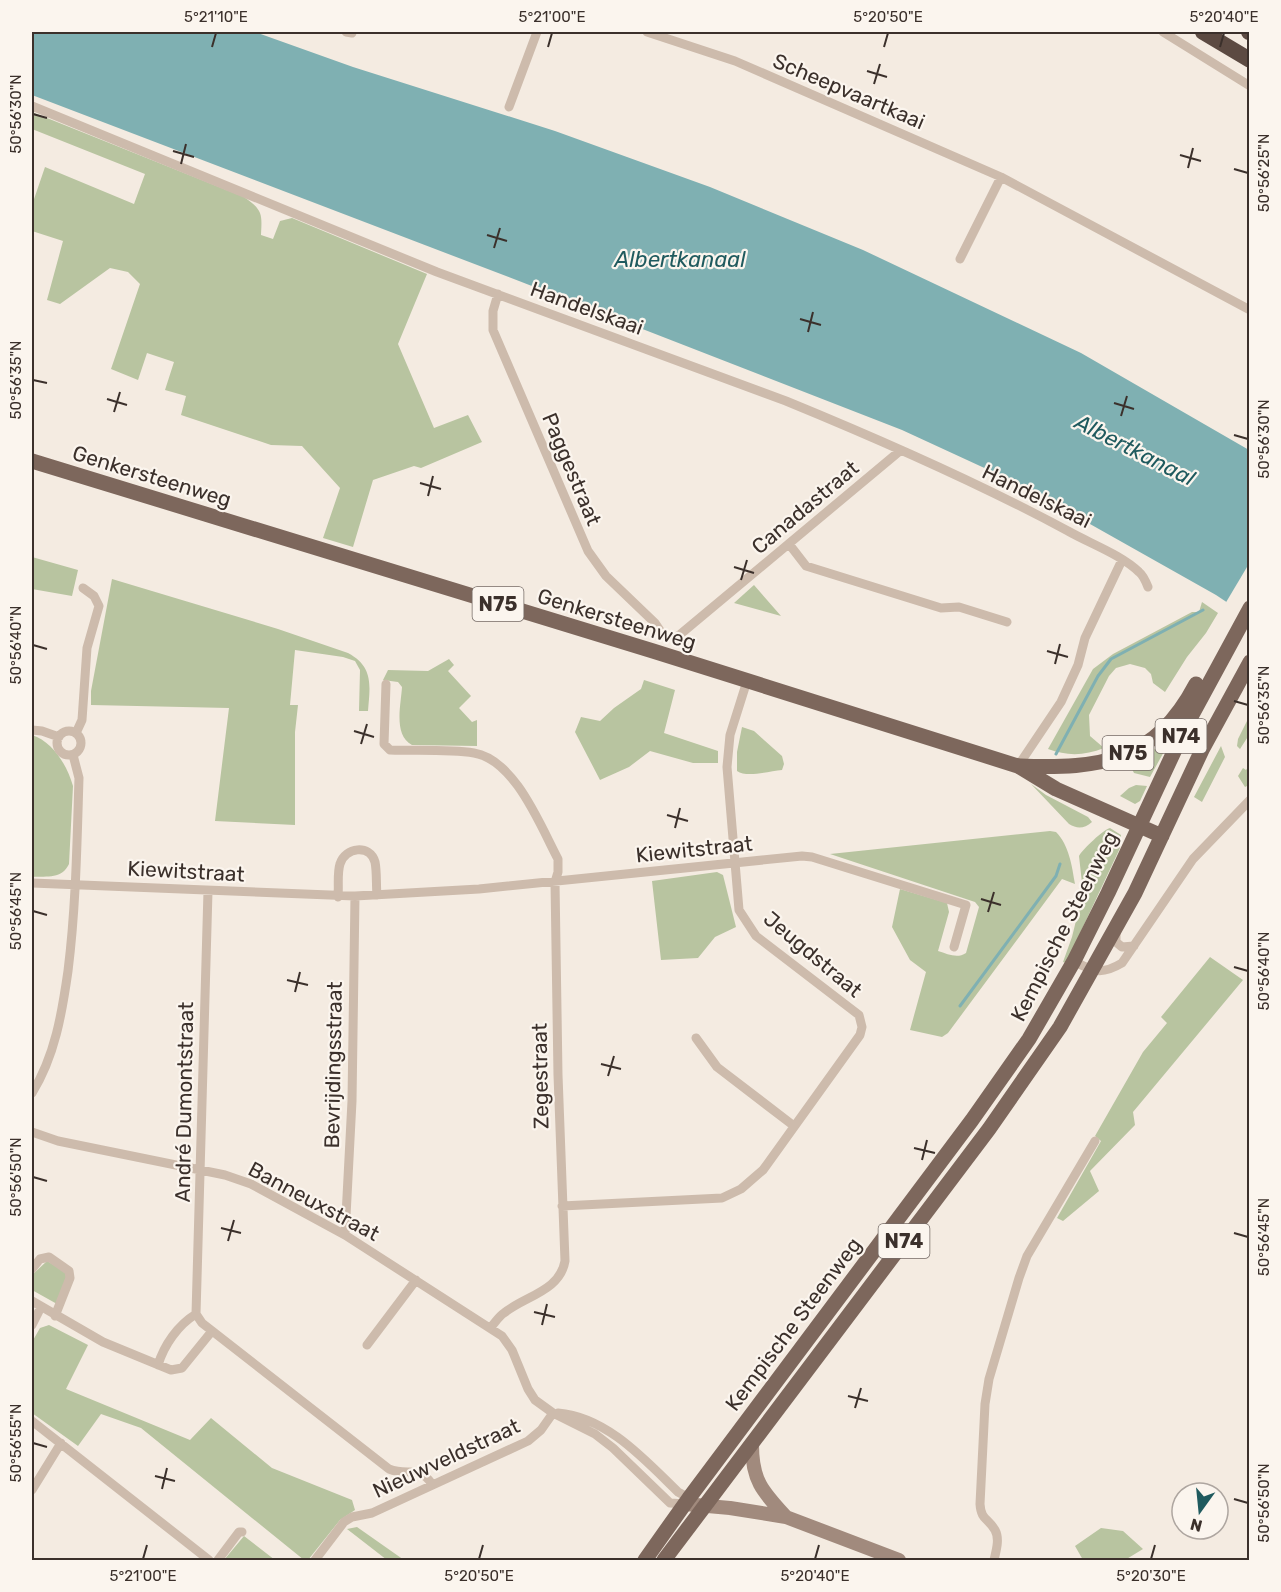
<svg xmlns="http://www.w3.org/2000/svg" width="1281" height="1592" viewBox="0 0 1281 1592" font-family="Rubik,sans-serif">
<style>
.green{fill:#b8c4a0}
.water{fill:#7fb0b2}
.pier{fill:#f4ebe1}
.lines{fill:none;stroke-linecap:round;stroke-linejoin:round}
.stream{stroke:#7fb0b2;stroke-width:3}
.street{stroke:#cdbbac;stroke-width:9}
.secondary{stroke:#a18a7d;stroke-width:14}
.primary{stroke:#7d675c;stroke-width:15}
.highway{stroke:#5c4a42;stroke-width:16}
.ticks{fill:none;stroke:#3b302b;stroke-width:2}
.labels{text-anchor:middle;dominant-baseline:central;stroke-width:4.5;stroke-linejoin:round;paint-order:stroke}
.shield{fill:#fbf5ee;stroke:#756b66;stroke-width:1.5}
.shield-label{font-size:20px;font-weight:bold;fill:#3b302b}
.street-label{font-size:21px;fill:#3b302b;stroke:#fbf5ee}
.water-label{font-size:22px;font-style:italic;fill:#1f5a5e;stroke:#fbf5ee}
.neatline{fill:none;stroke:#3b302b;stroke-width:2}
.ticks-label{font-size:15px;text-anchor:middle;fill:#3b302b}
</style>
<rect width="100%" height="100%" fill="#f4ebe1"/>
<path class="green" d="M 32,112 L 244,197 C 263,210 262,214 261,235 L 273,239 L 280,221 L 292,218 L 427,274 L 398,344 L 434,428 L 468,415 L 482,442 L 421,468 L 414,466 L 373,480 L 353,547 L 323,538 L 340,488 L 302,446 L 271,445 L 181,415 L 186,396 L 165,390 L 174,362 L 147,353 L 138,380 L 111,369 L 140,284 L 128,272 L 110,268 L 60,304 L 47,300 L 63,241 L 32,231 L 32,205 L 45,167 L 134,204 L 145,174 L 32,129 Z
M 32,557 L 78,570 L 72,596 L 32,589 Z
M 112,579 L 278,629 L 348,653 C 374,667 370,686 368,711 L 359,711 L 360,670 L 355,661 L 343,657 L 295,650 L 290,705 L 298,705 L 295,732 L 295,825 L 215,821 L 229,708 L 91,705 L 91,691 Z
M 754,585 L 781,616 L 734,603 Z
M 1202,602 L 1218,613 L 1206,633 L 1187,657 L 1165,692 L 1153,683 L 1151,674 L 1145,668 L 1130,664 L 1116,668 L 1109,676 L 1089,715 L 1090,736 L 1104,748 C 1084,756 1067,756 1048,749 L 1093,669 L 1113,654 L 1192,612 L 1199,612 Z
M 449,659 L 454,665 L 448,671 L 471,696 L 459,708 L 472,722 L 477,720 L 477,746 L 412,745 C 393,735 401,705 402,687 L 398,682 L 383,680 L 388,670 L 428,671 Z
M 644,680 L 675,690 L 664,733 L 718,751 L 718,763 L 693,763 L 650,751 L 629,767 L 600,780 L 575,732 L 581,717 L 600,721 L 614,708 L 641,689 Z
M 1249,717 L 1249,735 L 1240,749 L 1237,746 L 1238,739 Z
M 742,727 L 754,731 L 782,756 L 784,764 L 782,770 C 769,771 747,778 737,771 L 737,752 Z
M 32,735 C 53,742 67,765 73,786 L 69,864 C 62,879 48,876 32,877 Z
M 1169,738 L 1171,739 L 1150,777 L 1134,773 L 1131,767 Z
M 1221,746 L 1225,757 L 1202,802 L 1194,797 Z
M 1249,766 L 1249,785 L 1245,787 L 1238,776 L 1243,768 L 1246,770 Z
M 1031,784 L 1046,795 L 1088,817 L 1092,822 C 1084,829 1077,829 1069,824 Z
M 1136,785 L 1147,786 L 1140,801 L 1135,804 L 1120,796 L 1129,788 Z
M 1110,828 L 1121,835 L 1120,848 L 1066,963 L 1063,962 L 1072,937 L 1083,892 L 1079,856 C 1082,850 1104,829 1110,828 Z
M 1050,831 L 1056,832 C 1069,845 1072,866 1075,884 L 1062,879 L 948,1033 L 942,1037 L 910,1030 L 926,972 L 910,960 L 892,927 L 900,889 L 947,903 L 949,912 L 938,951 C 948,954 957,959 966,953 L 979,907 L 975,902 L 830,854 Z
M 717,872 L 723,875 L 736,927 L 715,937 L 698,958 L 661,960 L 652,881 Z
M 1210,957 L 1243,980 L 1133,1112 L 1135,1125 L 1090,1171 L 1099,1191 L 1063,1221 L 1057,1218 L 1101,1141 L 1095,1136 L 1143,1052 L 1167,1023 L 1161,1017 Z
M 47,1261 L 66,1272 L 68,1276 L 57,1304 L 32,1290 L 32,1275 Z
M 49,1325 L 88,1345 L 66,1389 L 190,1440 L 211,1418 L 272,1468 L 352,1500 L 355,1510 L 340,1520 L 308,1560 L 304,1560 L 141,1428 L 101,1414 L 78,1446 L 32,1413 L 32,1342 L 40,1328 Z
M 357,1527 L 404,1560 L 387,1560 L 347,1529 Z
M 1101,1528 L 1123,1531 L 1143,1549 L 1125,1560 L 1083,1560 L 1075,1546 Z
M 244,1536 L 275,1560 L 224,1560 Z"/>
<path class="water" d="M 32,32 L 255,32 L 353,67 L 555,131 L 710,187 L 863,250 L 1081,353 L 1249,450 L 1249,617 L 1216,595 L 1019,484 L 902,430 L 519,281 L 32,95 Z"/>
<path class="pier" d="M 1250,562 L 1249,620 L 1225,604 Z"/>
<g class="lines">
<path class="stream" d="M 1056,754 L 1098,676 L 1111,659 L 1203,610
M 960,1006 L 1056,876 L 1060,864"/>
<path class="street" d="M 346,32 L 352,33 L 352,32
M 647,32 L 735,61 L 1001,177 L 1250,310
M 1163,32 L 1250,86
M 32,106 L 437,272 L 786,401 C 881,440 977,482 1068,531 C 1089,543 1122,555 1139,572 C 1143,575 1146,582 1148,587
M 509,107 L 537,32
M 960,259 L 1001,177
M 498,294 L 493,311 L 493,330 L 588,551 L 606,576 L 655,623 L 663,635
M 789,544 L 806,566 L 941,608 L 959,607 L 1007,622
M 677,637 L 901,450
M 386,684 L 384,744 L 390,750 C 416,751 449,749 474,753 C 515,760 540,825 558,859 L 558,872 L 555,882 L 558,1075 L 565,1261 C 560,1291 525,1296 504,1313 C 499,1316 495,1323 491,1327
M 32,730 L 42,731 L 59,737
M57 743a12 12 0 1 1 24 0a12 12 0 1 1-24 0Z
M 76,733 L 82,720 L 87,648 L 99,606 L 94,596 L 83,588
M 1018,766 L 1061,702 L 1078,665 L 1085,638 L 1122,560
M 32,883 L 355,896 L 479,889 L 802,856 L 812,857 L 966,905 L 954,947
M 338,897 C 339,887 337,873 340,864 C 345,847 370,844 375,862 C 377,872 376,885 377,895
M 1116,931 L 1116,942 L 1122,947 L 1134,946
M 1074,961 C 1093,972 1102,975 1122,963 L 1193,859 L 1250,800
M 696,1038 L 717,1067 L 794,1126
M 32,1093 C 55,1056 62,1013 68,971 C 76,907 77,842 79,778 L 73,755
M 32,1132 L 58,1141 L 225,1175 L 251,1184 L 345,1235 L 502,1336 L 512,1350 L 528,1389 L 535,1400 L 553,1413 L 595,1434 L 613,1448 L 670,1503 L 685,1504
M 562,1206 L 722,1198 L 741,1189 L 763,1170 L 860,1035 L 862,1027 L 859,1015 L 756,936 L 739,910 L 727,767 L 730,735 L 747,681
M 345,1235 L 352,1101 L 355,896
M 32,1269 L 40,1259 L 49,1257 L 69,1271 L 70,1278 L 55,1316
M 32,1301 L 103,1342 L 171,1370 L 182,1368 L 212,1331
M 196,1314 L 208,891
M 196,1314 L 202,1323 L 389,1469 C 409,1477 418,1464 432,1484
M 32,1325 L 41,1307
M 367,1345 L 416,1280
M 158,1365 C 164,1345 178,1325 196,1314
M 558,1413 C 607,1417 645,1460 678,1492 L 689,1498
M 32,1421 L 209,1560
M 32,1490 L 61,1443
M 218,1560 L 239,1532 L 242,1532
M 315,1560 L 344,1522 L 352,1517 L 372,1513 L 528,1441 L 541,1430 L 553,1413
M 994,1560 C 996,1551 1000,1539 995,1530 C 988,1518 981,1520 980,1504 L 985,1404 L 989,1379 L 1019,1278 L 1027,1256 L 1095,1141"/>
<path class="secondary" d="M 752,1445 C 752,1481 763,1492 786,1517
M 685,1504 L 730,1508 L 786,1517 L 899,1560"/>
<path class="primary" d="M 32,461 L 653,651 L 1018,766 L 1056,789 L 1162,836
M 1020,766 C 1101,769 1155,762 1196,684
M 645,1560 L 689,1498 L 972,1120 L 1029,1039 L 1074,961 L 1108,893 L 1186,726 L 1250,608
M 664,1560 L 989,1129 L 1060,1027 L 1135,893 L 1202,750 L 1250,662"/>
<path class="highway" d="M 1203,32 L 1250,60
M 1249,32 L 1250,32"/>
</g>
<path class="ticks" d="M 212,47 L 216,33M 548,47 L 552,33M 884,47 L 888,33M 1220,47 L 1224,33M 867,71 L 887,77M 874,84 L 880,64M 33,114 L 47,118M 173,151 L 194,157M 1180,155 L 1201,161M 181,164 L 186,144M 1188,168 L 1193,148M 1234,169 L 1248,173M 487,235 L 507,241M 494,248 L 500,228M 800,319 L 821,325M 808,332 L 813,312M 33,380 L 47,383M 107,399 L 127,405M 1114,403 L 1134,409M 114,412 L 120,392M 1121,416 L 1127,396M 1234,435 L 1248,439M 420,483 L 441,489M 428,496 L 433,476M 734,567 L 754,573M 741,580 L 747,560M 33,645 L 47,649M 1047,651 L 1068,657M 1055,664 L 1060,644M 1234,701 L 1248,705M 354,731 L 374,737M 361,744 L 367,724M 667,815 L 688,821M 675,828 L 680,808M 981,899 L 1001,905M 33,911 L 47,915M 988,912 L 994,892M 1234,967 L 1248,971M 287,980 L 308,985M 295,992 L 300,972M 601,1064 L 621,1069M 608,1076 L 614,1056M 914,1148 L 935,1153M 922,1160 L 927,1140M 33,1177 L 47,1181M 221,1228 L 241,1233M 1234,1233 L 1248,1237M 228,1241 L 234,1220M 534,1312 L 555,1317M 542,1325 L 547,1304M 848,1396 L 868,1401M 855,1408 L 861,1388M 33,1443 L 47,1447M 155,1476 L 175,1481M 162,1489 L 167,1468M 1234,1499 L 1248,1503M 143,1559 L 147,1545M 479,1559 L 483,1545M 815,1559 L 819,1545M 1151,1559 L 1155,1545"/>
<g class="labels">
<g class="shield">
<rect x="472.5" y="587" width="51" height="34" rx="4.5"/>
<rect x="1155.5" y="719" width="51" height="34" rx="4.5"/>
<rect x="1102.5" y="736" width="51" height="34" rx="4.5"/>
<rect x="878.5" y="1224" width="51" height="34" rx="4.5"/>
</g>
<g class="shield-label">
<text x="498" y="604">N75</text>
<text x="1181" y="736">N74</text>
<text x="1128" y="753">N75</text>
<text x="904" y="1241">N74</text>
</g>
<g class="street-label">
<text transform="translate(849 91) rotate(23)">Scheepvaartkaai</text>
<text transform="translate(587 308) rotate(20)">Handelskaai</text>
<text transform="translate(572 469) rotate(67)">Paggestraat</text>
<text transform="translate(152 476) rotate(17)">Genkersteenweg</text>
<text transform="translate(1037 496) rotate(26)">Handelskaai</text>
<text transform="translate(805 507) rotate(-40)">Canadastraat</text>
<text transform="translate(617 619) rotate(17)">Genkersteenweg</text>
<text transform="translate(694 849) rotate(-6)">Kiewitstraat</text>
<text transform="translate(186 871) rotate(3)">Kiewitstraat</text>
<text transform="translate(1064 926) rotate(-63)">Kempische Steenweg</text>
<text transform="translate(813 954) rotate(40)">Jeugdstraat</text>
<text transform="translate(333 1065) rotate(-89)">Bevrijdingsstraat</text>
<text transform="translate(540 1076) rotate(-91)">Zegestraat</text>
<text transform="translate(184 1102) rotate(-89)">André Dumontstraat</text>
<text transform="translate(314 1201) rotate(28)">Banneuxstraat</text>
<text transform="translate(793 1324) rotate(-53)">Kempische Steenweg</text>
<text transform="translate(446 1458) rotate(-25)">Nieuwveldstraat</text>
</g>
<g class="water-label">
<text x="680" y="259">Albertkanaal</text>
<text transform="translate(1135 450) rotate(27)">Albertkanaal</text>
</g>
</g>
<rect width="1281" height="1592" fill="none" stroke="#fbf5ee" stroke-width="66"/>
<g transform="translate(1200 1511) rotate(195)"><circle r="28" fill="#fbf5ee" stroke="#aea6a0" stroke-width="1.5"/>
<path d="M0-4.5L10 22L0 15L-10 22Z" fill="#1f5a5e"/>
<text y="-9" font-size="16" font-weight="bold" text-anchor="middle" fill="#3b302b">N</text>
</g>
<rect x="33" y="33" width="1215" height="1526" class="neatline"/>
<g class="ticks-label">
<text x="216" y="22">5°21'10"E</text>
<text x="552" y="22">5°21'00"E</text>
<text x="888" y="22">5°20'50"E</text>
<text x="1224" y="22">5°20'40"E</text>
<text transform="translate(16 114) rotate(-90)" y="5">50°56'30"N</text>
<text transform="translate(1264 173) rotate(-90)" y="5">50°56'25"N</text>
<text transform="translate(16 380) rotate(-90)" y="5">50°56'35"N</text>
<text transform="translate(1264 439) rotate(-90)" y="5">50°56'30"N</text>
<text transform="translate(16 645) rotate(-90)" y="5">50°56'40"N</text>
<text transform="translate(1264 705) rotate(-90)" y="5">50°56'35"N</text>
<text transform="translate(16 911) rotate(-90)" y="5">50°56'45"N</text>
<text transform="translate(1264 971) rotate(-90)" y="5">50°56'40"N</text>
<text transform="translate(16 1177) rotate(-90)" y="5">50°56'50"N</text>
<text transform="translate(1264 1237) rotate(-90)" y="5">50°56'45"N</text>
<text transform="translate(16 1443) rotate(-90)" y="5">50°56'55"N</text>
<text transform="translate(1264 1503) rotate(-90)" y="5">50°56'50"N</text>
<text x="143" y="1581">5°21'00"E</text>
<text x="479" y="1581">5°20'50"E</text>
<text x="815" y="1581">5°20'40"E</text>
<text x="1151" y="1581">5°20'30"E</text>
</g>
</svg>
